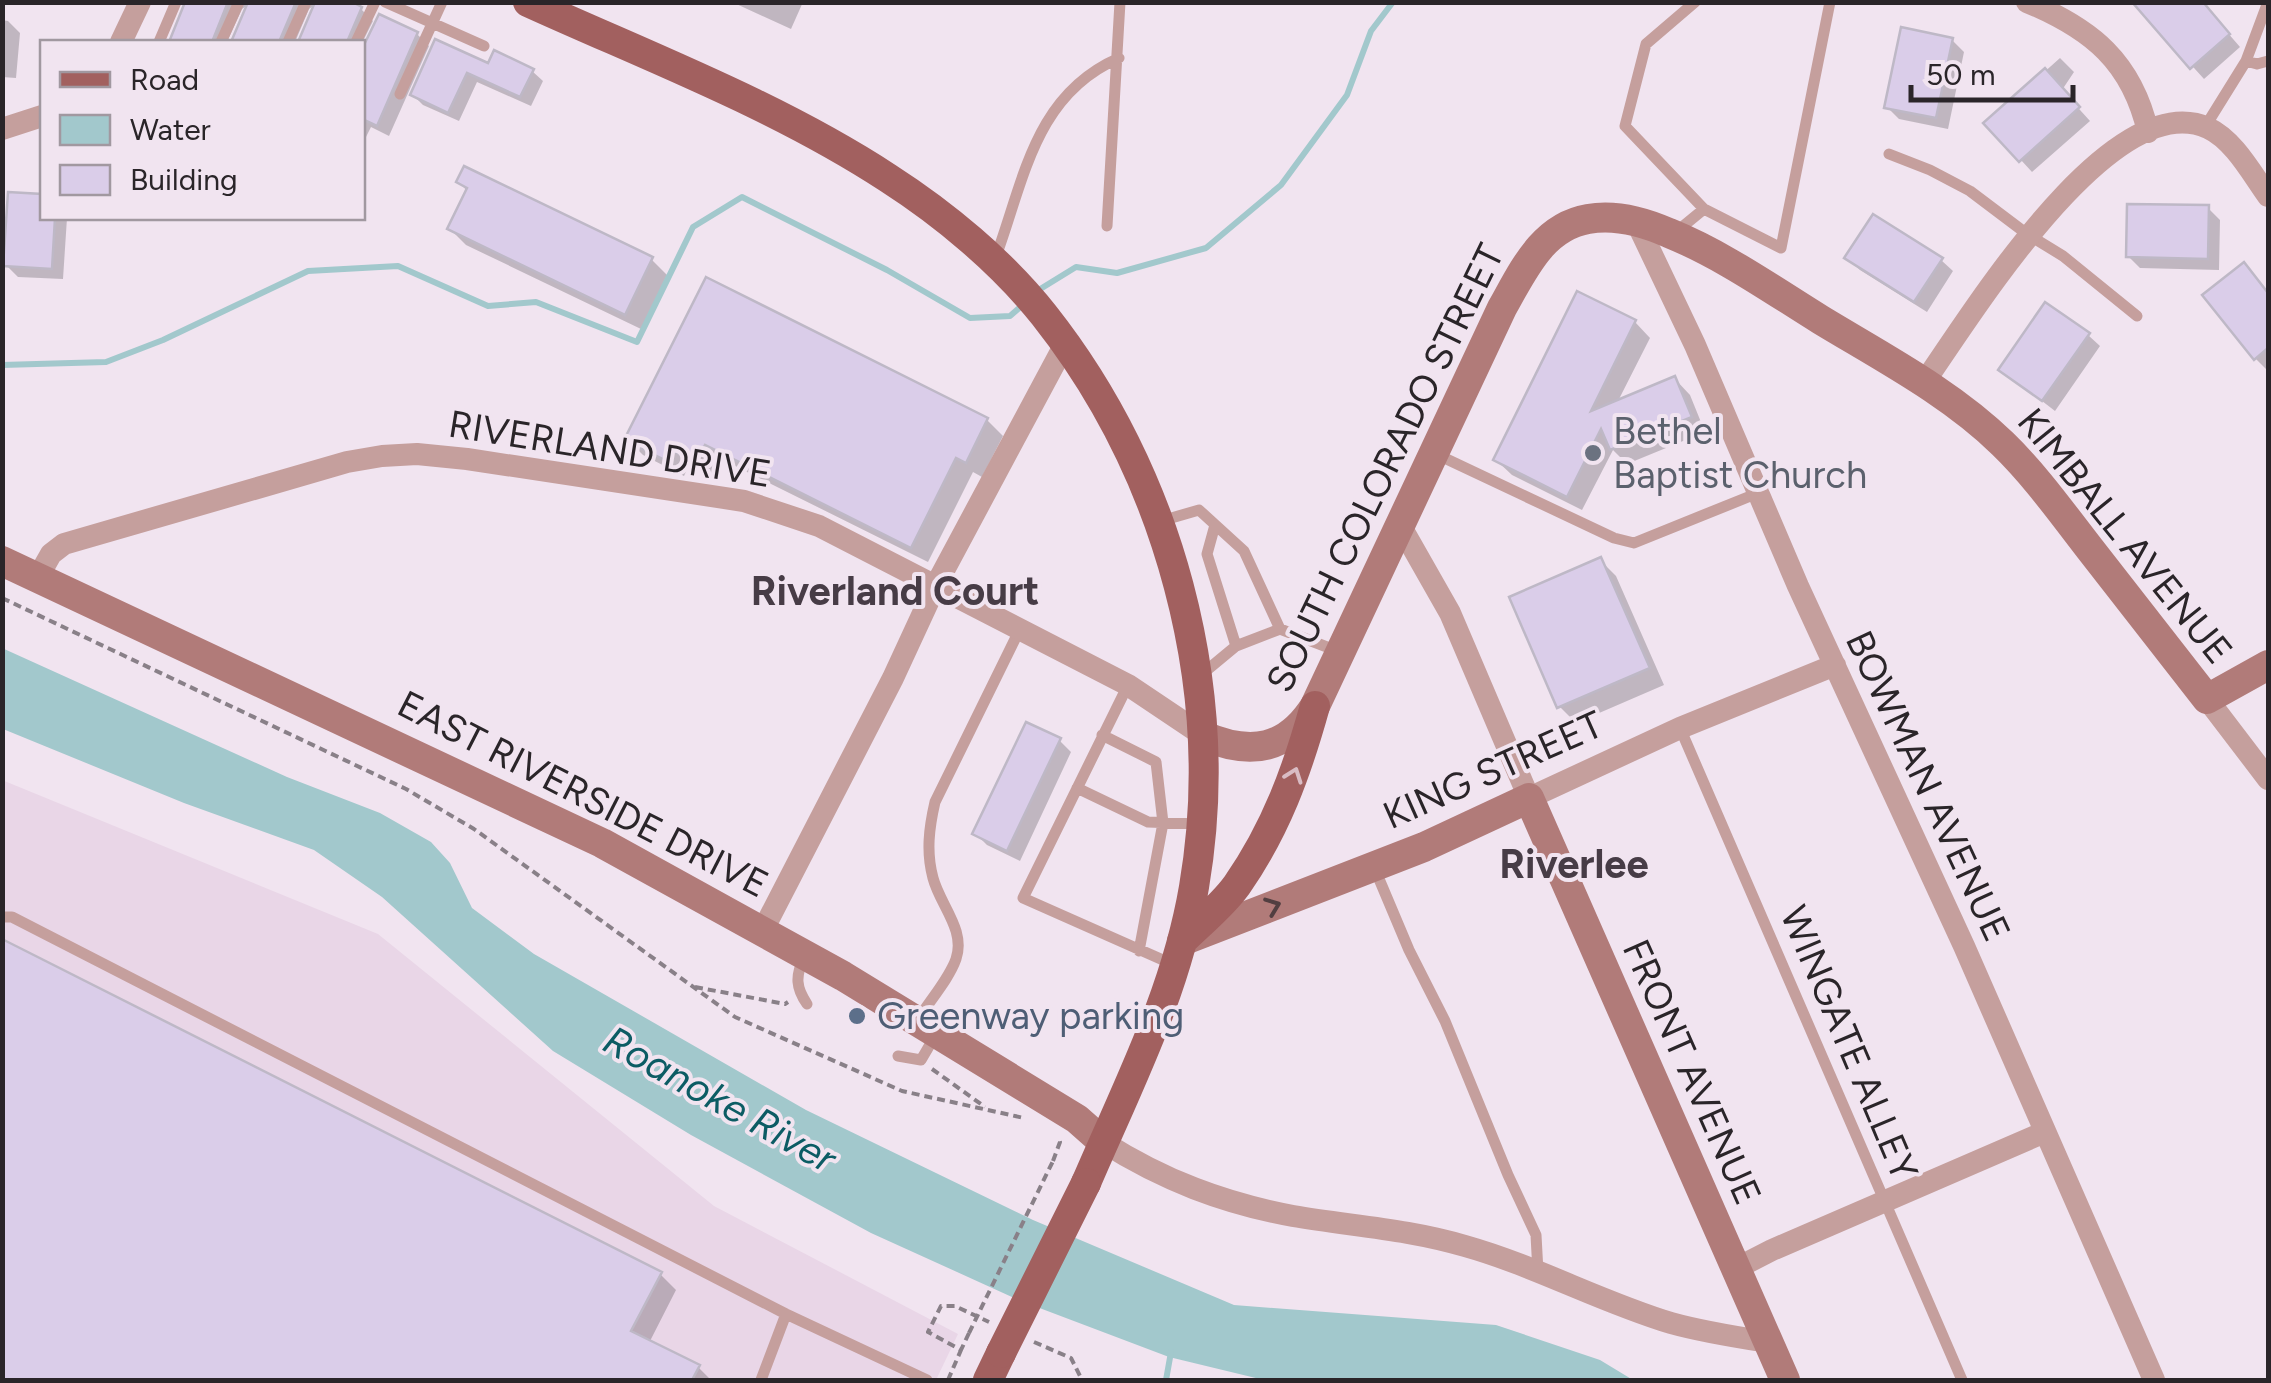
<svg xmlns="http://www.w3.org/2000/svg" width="2271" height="1383" viewBox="0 0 2271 1383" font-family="Figtree,sans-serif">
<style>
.built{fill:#e9d6e7}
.water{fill:#a2c8cc}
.shadow{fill:#0003}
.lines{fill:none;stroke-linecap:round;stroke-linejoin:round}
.stream{stroke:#a2c8cc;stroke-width:6}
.building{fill:#dacde9;stroke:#beb8c6;stroke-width:2.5}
.path{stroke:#898088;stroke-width:4;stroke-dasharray:8 5;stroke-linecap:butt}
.lane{stroke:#c59f9d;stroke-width:11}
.street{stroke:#c59f9d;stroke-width:22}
.secondary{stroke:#b17b79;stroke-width:30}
.primary{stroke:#a2605f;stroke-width:30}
.path-bridge{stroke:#898088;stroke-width:4;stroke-dasharray:8 5;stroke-linecap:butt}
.primary-bridge{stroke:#a2605f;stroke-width:30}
.oneway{stroke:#d9bcc4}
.oneway2{stroke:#523f41}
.worship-dot{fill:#6b7280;stroke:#f1e4f0;stroke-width:4}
.service-dot{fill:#5c6f8a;stroke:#f1e4f0;stroke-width:4}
.labels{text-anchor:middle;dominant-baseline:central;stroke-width:8;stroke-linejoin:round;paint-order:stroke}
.worship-label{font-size:38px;fill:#5b616d;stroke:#f1e4f0;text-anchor:start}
.street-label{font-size:38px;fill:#2a2529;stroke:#f1e4f0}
.service-label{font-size:38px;fill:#4e5e75;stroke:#f1e4f0;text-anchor:start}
.neighbourhood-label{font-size:40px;font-weight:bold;fill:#473c46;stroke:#f1e4f0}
.water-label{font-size:40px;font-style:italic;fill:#0c5c64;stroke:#f1e4f0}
</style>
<rect width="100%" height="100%" fill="#f1e4f0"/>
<path class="built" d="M 2,780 L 378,934 L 714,1206 L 958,1334 L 936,1380 L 3,1380 Z"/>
<path class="water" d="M 2,648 L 287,777 L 380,813 L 431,842 L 450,863 L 472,908 L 534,954 L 806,1110 L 1033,1220 L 1234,1305 L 1496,1325 L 1600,1360 L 1633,1380 L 1264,1380 L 1169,1357 L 1021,1301 L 871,1233 L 691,1135 L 553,1051 L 382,897 L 314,850 L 184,803 L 3,729 Z"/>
<path class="shadow" d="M 188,2 L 252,2 L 242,9 L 227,42 L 172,42 Z
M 252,2 L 319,2 L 309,9 L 295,42 L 234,42 Z
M 319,2 L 361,9 L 373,21 L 362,43 L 301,42 Z
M 732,2 L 803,2 L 791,29 Z
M 2201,2 L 2240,47 L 2204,79 L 2139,7 Z
M 2,20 L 8,21 L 20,33 L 16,78 L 2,77 Z
M 417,34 L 429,46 L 389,136 L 371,127 L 362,145 L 362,50 Z
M 1952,40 L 1964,52 L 1948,129 L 1899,119 L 1887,107 Z
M 437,42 L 489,66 L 532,71 L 543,81 L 531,106 L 477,82 L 459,121 L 423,105 L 413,95 Z
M 2060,58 L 2074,72 L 2062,90 L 2090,121 L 2032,172 L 1987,123 Z
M 459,182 L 651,259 L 667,275 L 641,329 L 466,245 L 450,229 L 468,192 Z
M 10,195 L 42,197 L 42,218 L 67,218 L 63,279 L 18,277 L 6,265 Z
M 2208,208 L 2220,220 L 2219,270 L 2140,268 L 2128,256 Z
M 1848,258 L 1941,260 L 1953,271 L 1927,312 L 1860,270 Z
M 2256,278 L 2268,293 L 2267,370 L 2256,359 Z
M 1635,322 L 1650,338 L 1617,403 L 1675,379 L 1690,395 L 1705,432 L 1627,464 L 1613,450 L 1582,510 L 1512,475 L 1496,460 Z
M 2088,335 L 2100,346 L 2055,411 L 2002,370 Z
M 987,420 L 1003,436 L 982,477 L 973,472 L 928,562 L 721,459 L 712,476 L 689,465 L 684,476 L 643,455 L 627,439 Z
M 1600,560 L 1616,576 L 1664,685 L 1576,723 L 1560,707 Z
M 1059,740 L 1071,752 L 1020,861 L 987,845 L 975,833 Z
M 2,945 L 660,1274 L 676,1290 L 649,1343 L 698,1367 L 711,1380 L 2,1380 Z"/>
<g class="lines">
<path class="stream" d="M 1037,291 L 1076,267 L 1117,273 L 1206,248 L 1281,185 L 1347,95 L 1371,31 L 1393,2
M 2,365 L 106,362 L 163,340 L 308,271 L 398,266 L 488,306 L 536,302 L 637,342 L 693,227 L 742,197 L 887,270 L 970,318 L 1010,316 L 1025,303
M 1166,1380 L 1171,1352"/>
</g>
<path class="building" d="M 185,2 L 228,2 L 212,42 L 169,42 Z
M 248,2 L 296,2 L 279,42 L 231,42 Z
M 315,2 L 352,2 L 362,7 L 347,42 L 298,42 Z
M 2132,2 L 2203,2 L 2230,34 L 2190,69 Z
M 379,14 L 418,32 L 377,126 L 362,119 L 362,49 Z
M 1901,27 L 1953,38 L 1936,118 L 1884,108 Z
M 435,39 L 488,63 L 494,50 L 534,69 L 520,97 L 467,73 L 448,113 L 410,95 Z
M 2045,68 L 2080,107 L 2019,162 L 1983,123 Z
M 464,166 L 653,257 L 625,315 L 447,229 L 467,188 L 456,182 Z
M 8,192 L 42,194 L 42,218 L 55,218 L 52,269 L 3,266 Z
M 2127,204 L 2209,205 L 2208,259 L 2126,257 Z
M 1873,214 L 1943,258 L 1914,302 L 1844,258 Z
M 2244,262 L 2268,293 L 2268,348 L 2254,360 L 2202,295 Z
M 706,277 L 988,418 L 966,463 L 956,458 L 911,548 L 705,445 L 696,462 L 673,451 L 667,461 L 624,440 Z
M 1577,291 L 1636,320 L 1591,411 L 1675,376 L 1692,417 L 1610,450 L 1601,429 L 1567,497 L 1493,460 Z
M 2045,302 L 2090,333 L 2042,401 L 1998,370 Z
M 1601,557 L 1650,668 L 1557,708 L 1509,597 Z
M 1026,722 L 1061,738 L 1007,851 L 972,834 Z
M 2,939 L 662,1272 L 631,1331 L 700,1365 L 692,1380 L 2,1380 Z"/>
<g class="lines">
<path class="path" d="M 2,598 L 406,789 L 474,829 L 735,1017 L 902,1091 L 1024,1118
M 695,987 L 785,1004 L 788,1002
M 932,1069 L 985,1107
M 1053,1161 L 1060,1142 L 1059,1138
M 969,1333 L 961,1350 L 928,1332 L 941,1306 L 955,1306 L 989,1322
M 1034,1342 L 1071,1358 L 1082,1380
M 948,1380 L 961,1350"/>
<path class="lane" d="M 385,2 L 484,46
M 1695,2 L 1646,44 L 1625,126 L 1704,209 L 1781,248 L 1830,2
M 159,42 L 176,2
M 221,42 L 239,2
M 288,42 L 306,2
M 356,42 L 375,2
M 2246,61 L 2257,64 L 2268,61
M 400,94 L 442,2
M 2205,127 L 2246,61 L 2268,2
M 1889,154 L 1930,170 L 1970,191 L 2027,234 L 2063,256 L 2137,316
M 1107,226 L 1120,2
M 1676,232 L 1704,209
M 995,259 C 1024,181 1034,95 1119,58
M 1438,455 L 1614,538 L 1634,543 L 1758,493
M 1161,521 L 1199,510 L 1244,551 L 1280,629
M 1215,525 L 1207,554 L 1236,646
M 1201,675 L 1236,646 L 1280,629 L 1340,652
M 1128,685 L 1023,898 L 1172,964
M 1680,728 L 1962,1380
M 1102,735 L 1156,762 L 1163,823 L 1139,951
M 1077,788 L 1148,822 L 1200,824
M 1374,867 L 1409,950 L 1445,1021 L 1508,1175 L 1536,1235 L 1538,1272
M 2,917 L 12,917 L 786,1314 L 927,1380
M 804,958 C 795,976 796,988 807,1004
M 919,1018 C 930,1000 949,979 956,959 C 966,930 940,905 933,878 C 926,852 929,828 935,802 L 1020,629
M 898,1056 L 921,1060 L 935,1036
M 761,1380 L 786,1314"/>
<path class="street" d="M 2027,2 C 2092,29 2132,62 2148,132
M 121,42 L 140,2
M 2,129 L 42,116
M 1636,221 L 1695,345 L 1798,586 L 1964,946 L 2154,1380
M 1923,384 C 1969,319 2111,84 2208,128 C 2234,140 2252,174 2268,196
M 1400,525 L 1450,613 L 1529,798 L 1680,728 L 1835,665
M 38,577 L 51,554 L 64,544 L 347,462 L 382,456 L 417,454 L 467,459 L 744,501 L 819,526 L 1128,685 L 1204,736
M 2207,699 L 2268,779
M 763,930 L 893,678 L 936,585 L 1065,344
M 1103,1142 C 1163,1180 1223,1203 1293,1216 C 1351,1226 1408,1229 1465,1246 C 1536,1266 1601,1302 1671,1323 C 1703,1332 1736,1337 1768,1342
M 1735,1269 L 1772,1250 L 2045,1132"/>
<path class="secondary" d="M 2,561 L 602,843 L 843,976 L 1077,1119 L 1103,1142
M 1204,736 C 1251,756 1287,750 1315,706 L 1502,308 C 1523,271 1542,227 1588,219 C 1615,214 1644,222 1669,233 C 1723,255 1771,289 1821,320 C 1882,357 1951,393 2003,444 C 2035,475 2062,513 2090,549 C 2129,599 2168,649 2207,699 L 2268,665
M 1182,941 L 1424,847 L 1529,798 L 1785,1380"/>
<path class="primary" d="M 528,2 C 649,57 776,105 888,178 C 944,214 1002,262 1044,315 C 1169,473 1228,688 1194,887 C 1176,993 1128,1085 1086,1183
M 1182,941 C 1200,923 1222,906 1237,885 C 1276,829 1297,771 1315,706
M 988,1380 L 1001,1353"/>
<path class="path-bridge" d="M 969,1333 L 1053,1161"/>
<path class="primary-bridge" d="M 1001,1353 L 1086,1183"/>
</g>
<defs><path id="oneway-chevron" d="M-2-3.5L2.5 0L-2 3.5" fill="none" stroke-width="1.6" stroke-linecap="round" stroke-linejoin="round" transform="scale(2.5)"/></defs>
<use class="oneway" href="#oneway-chevron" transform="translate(1294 775) rotate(-70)"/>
<use class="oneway2" href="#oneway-chevron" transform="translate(1273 906) rotate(-21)"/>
<circle class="worship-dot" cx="1593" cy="453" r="10"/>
<circle class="service-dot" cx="857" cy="1016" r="10"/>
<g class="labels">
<g class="worship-label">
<text x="1613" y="431">Bethel<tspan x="1613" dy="44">Baptist Church</tspan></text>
</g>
<g class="street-label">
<text transform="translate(610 449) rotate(9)">RIVERLAND DRIVE</text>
<text transform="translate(1385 468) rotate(-64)">SOUTH COLORADO STREET</text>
<text transform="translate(2125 536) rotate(51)">KIMBALL AVENUE</text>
<text transform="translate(1493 770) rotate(-24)">KING STREET</text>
<text transform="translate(1928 786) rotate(65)">BOWMAN AVENUE</text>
<text transform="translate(583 794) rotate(27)">EAST RIVERSIDE DRIVE</text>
<text transform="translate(1849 1043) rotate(67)">WINGATE ALLEY</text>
<text transform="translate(1692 1072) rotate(66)">FRONT AVENUE</text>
</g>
<g class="service-label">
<text x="877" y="1016">Greenway parking</text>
</g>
<g class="neighbourhood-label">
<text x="895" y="591">Riverland Court</text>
<text x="1574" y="864">Riverlee</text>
</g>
<g class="water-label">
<text transform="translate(720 1099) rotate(29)">Roanoke River</text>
</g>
</g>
<rect width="2271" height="1383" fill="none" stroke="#2a2529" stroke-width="10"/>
<rect x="40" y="40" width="325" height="180" fill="#f1e4f0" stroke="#a198a0" stroke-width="2.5"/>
<rect x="60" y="72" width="50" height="15" fill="#a2605f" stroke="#a198a0" stroke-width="2.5"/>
<text x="130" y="90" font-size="30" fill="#2a2529">Road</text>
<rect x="60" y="115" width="50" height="30" fill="#a2c8cc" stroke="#a198a0" stroke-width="2.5"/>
<text x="130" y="140" font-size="30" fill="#2a2529">Water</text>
<rect x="60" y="165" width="50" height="30" fill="#dacde9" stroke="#a198a0" stroke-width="2.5"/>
<text x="130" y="190" font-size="30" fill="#2a2529">Building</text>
<path d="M1911 85v15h162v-15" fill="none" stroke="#2a2529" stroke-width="5"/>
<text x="1926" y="85" font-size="30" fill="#2a2529" stroke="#f1e4f0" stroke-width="8" paint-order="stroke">50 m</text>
</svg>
